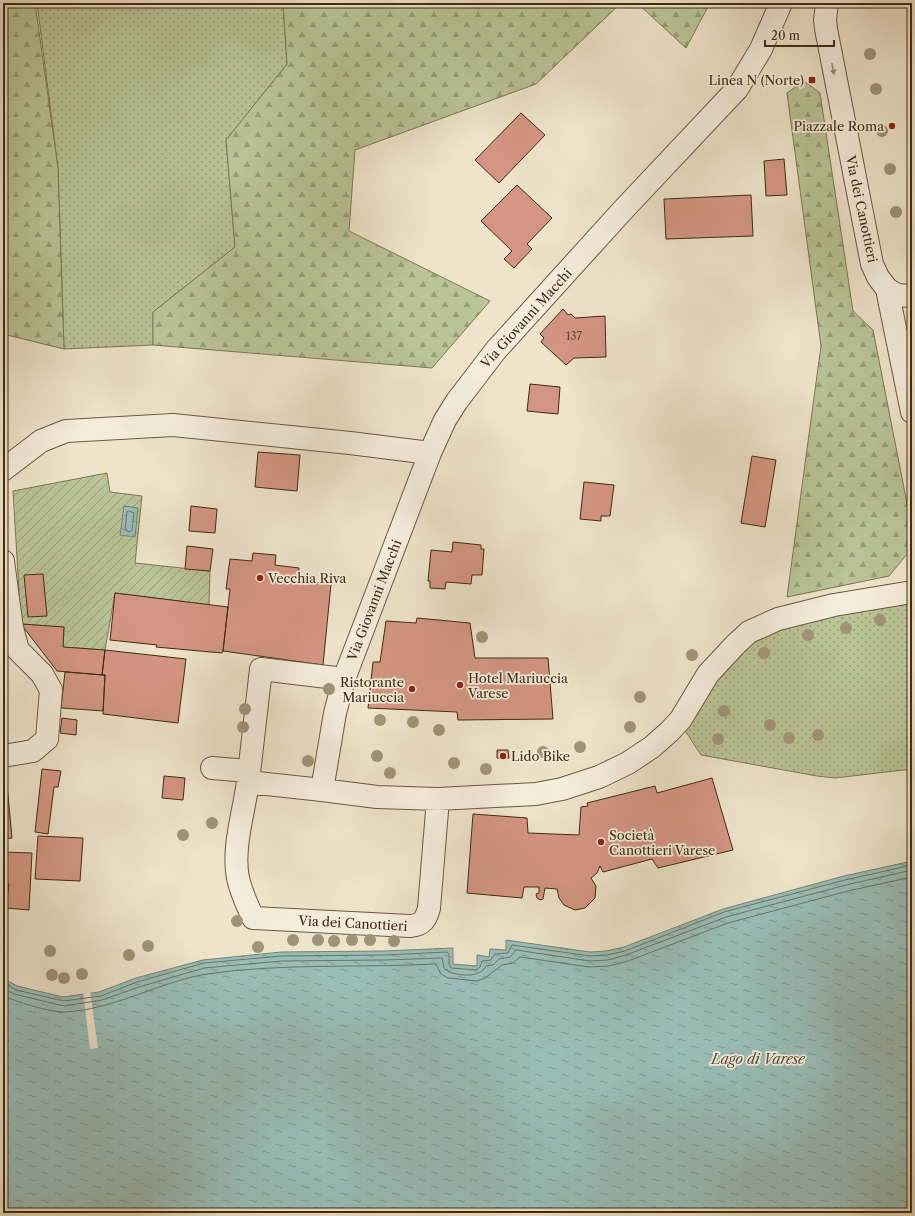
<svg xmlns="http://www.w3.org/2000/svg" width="915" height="1216" viewBox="0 0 915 1216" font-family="'Libre Caslon Text',serif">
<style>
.grass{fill:url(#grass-dots);stroke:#7e7854}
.forest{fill:url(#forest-firs);stroke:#7e7854}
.garden{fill:url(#garden-furrows);stroke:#7e7854}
.water{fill:url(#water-ripples);stroke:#768475}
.pier{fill:#eee4cb}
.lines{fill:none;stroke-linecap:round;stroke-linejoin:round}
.shore{stroke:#6e7564;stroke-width:1}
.building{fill:#d49683;stroke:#422c11}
.minor-casing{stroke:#6d5a40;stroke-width:24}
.minor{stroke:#f4eddd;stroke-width:22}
.tree{fill:#a09477}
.oneway{fill:#9b8c77}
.poi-dot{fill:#8f2418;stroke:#f4eddd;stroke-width:1.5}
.labels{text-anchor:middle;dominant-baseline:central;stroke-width:3.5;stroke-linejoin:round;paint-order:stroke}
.number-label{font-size:11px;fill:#66462e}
.poi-label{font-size:13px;fill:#422c11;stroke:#f4eddd;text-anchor:start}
.street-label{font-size:13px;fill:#422c11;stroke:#f4eddd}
.water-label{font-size:14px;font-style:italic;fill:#58503b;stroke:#f4eddd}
</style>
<defs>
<pattern id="grass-dots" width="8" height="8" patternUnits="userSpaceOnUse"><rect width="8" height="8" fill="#b9c497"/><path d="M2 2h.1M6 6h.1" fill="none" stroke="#989f7a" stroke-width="1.8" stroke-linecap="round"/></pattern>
<pattern id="forest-firs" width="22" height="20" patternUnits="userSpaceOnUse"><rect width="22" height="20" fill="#b9c497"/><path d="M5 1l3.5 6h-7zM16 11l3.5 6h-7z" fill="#989f7a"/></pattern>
<pattern id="garden-furrows" width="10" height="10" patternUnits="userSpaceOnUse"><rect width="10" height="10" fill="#b9c497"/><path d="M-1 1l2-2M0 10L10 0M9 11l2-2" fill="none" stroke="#989f7a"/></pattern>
<pattern id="water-ripples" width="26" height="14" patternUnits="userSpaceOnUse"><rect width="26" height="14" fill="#99beb8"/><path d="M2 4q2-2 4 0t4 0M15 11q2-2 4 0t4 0" fill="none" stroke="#7e9b94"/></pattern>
</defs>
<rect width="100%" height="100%" fill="#eee4cb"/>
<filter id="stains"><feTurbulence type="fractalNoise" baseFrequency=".005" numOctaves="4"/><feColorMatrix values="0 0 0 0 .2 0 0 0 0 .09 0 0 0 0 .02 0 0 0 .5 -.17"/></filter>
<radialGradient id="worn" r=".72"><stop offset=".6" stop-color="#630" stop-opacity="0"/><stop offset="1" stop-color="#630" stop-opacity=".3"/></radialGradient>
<path class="grass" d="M 37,3 L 283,3 L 287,64 L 226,140 L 235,247 L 153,312 L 153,345 L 64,349 L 58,168 Z
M 912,601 L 912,769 L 835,778 L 817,776 L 701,755 L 684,729 L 698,704 L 737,652 L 784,624 Z"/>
<path class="forest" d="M 3,3 L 35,3 L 58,168 L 64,349 L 3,334 Z
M 283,3 L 621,3 L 536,84 L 355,150 L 349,231 L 490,301 L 432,368 L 153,345 L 153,312 L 235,247 L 226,140 L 287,64 Z
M 637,3 L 710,3 L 686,48 Z
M 804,81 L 820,93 L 853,311 L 873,330 L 912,529 L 912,548 L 889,576 L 787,597 L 821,346 L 787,93 Z"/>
<path class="garden" d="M 107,473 L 110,492 L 142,496 L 135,563 L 210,571 L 209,605 L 115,593 L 105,650 L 63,647 L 64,627 L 21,624 L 13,491 Z"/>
<path class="water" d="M 124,506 L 138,508 L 135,537 L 120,535 Z
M 912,861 L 912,1213 L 3,1213 L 3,978 L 17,986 L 63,997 L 99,992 L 136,978 L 203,960 L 281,952 L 384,951 L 453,948 L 453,964 L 477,966 L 477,955 L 489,957 L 490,949 L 506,950 L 506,940 L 590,952 L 606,951 L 624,947 L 723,909 L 844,876 Z"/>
<path class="pier" d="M 90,991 L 98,1048 L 90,1049 L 83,992 Z"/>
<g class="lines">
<path class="shore" d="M 129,511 L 134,513 L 132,530 L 130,532 L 125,530 L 127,512 Z
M 3,982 L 16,990 L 64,1001 L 101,996 L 137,982 L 204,963 L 282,956 L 384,955 L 447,952 L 449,954 L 449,964 L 451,968 L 476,970 L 480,967 L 482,961 L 491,960 L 495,954 L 508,953 L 512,945 L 590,956 L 607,955 L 625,951 L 724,912 L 845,880 L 912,865
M 3,988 L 14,994 L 64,1006 L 102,1000 L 139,987 L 204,968 L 282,961 L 384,960 L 442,958 L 444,968 L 449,972 C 461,976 480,978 486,966 L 493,965 L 499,959 L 510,957 L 516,950 L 590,961 L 608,960 L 626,955 L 726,917 L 846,885 L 912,870
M 3,995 C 14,1002 51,1012 64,1012 C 114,1010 158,982 207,974 C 282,963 360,968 436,964 L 441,974 L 448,978 L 477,981 L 485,978 L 502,965 L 513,963 L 520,957 L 589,967 L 609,966 L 628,961 L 728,923 L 848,891 L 912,877"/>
</g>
<path class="building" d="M 521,113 L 545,135 L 499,183 L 475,160 Z
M 784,159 L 787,195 L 766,196 L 764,161 Z
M 517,185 L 552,218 L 527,244 L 532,249 L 514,268 L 504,259 L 512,251 L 481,221 Z
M 751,195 L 753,236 L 666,239 L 664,199 Z
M 563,309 L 568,315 L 571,314 L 575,318 L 605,316 L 606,357 L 574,358 L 566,365 L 541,342 L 544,338 L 540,334 Z
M 530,384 L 560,387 L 558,414 L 527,411 Z
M 258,452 L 300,455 L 297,491 L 255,487 Z
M 752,456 L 776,460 L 765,527 L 741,523 Z
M 584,482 L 614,485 L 610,516 L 601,516 L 601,521 L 580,519 Z
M 191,506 L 217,509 L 215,533 L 189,531 Z
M 453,542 L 481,545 L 481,549 L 484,549 L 482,575 L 472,575 L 471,584 L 446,582 L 445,589 L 430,588 L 430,581 L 428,581 L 431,550 L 452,552 Z
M 187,546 L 213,549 L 210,571 L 185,569 Z
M 253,553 L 276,555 L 275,565 L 299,568 L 298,580 L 331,584 L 323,665 L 223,651 L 230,589 L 226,589 L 230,559 L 252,561 Z
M 43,574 L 47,616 L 28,617 L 24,575 Z
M 115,593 L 228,607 L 223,651 L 222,653 L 156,647 L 157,645 L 110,640 Z
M 417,618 L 470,623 L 475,658 L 548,658 L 553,719 L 458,720 L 457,712 L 368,708 L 373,662 L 380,662 L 386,621 L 416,623 Z
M 21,624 L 64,627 L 63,647 L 105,650 L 102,675 L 57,671 Z
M 105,650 L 186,659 L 178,723 L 103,714 L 105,675 L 102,675 Z
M 65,672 L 105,675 L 103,711 L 61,708 Z
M 62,718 L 77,720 L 76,735 L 60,733 Z
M 497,750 L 508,750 L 509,758 L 497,758 Z
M 42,769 L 61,771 L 58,787 L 54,787 L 48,834 L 35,832 Z
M 3,774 L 6,774 L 12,838 L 3,839 Z
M 164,776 L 185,778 L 183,800 L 162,798 Z
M 712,778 L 733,850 L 658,868 L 652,859 L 603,872 L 600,866 L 597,873 L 591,878 L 596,886 L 595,898 L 585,908 L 575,910 L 564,905 L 559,898 L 557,889 L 545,888 L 543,899 L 540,900 L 537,898 L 536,894 L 539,893 L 539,887 L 524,887 L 522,898 L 467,893 L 473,814 L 527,818 L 528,833 L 579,835 L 581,807 L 588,806 L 587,803 L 655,786 L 657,793 Z
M 38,836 L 83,838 L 80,881 L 35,879 Z
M 3,852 L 32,853 L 29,910 L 6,908 L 9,884 L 3,884 Z
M 3,888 L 5,888 L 3,906 Z"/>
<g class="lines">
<defs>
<path id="minor" d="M 827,3 L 825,20 L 826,29 L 872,264 L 878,277 L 887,289 L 912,412
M 887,289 L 897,295 L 912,296
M 3,470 L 41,441 L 66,431 L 173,425 L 350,443 L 430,453
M 3,561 L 12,628 L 18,650 L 42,674 L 51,690 L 47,739 L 33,751 L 3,756
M 344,679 L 261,669 L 248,782 L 322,790 L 335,713 L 344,679 L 430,453 L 445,420 L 457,401 L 496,350 L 623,210 L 737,89 L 761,49 L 781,3
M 212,768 L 249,771
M 248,782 C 244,811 232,849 238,878 C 241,892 247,905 253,918 L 410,926 C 423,925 426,919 429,908 L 438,799
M 322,790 L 377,797 L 438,799 L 536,794 L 562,789 L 599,777 L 628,763 L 652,747 L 670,731 L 681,719 L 708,674 L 736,644 L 749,632 L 778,619 L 834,605 L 912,592"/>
</defs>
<use href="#minor" class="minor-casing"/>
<use href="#minor" class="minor"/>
</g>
<g class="tree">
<circle cx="870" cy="54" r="6"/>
<circle cx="876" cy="89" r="6"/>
<circle cx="882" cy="131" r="6"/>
<circle cx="890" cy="169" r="6"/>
<circle cx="896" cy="212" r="6"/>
<circle cx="880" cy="620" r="6"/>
<circle cx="846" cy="628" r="6"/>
<circle cx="808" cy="635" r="6"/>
<circle cx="482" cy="637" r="6"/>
<circle cx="764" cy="653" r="6"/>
<circle cx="692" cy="655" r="6"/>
<circle cx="329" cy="689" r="6"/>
<circle cx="640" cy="697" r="6"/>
<circle cx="245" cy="709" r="6"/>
<circle cx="724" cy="711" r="6"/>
<circle cx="380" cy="720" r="6"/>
<circle cx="413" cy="722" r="6"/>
<circle cx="770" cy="725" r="6"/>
<circle cx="243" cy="727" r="6"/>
<circle cx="630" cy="727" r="6"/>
<circle cx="439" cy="730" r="6"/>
<circle cx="818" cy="735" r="6"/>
<circle cx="789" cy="738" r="6"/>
<circle cx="718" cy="739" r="6"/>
<circle cx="580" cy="747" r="6"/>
<circle cx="543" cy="752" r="6"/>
<circle cx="377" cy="756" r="6"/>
<circle cx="308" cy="761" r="6"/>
<circle cx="454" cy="763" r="6"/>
<circle cx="486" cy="769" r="6"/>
<circle cx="390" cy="773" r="6"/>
<circle cx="212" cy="823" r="6"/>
<circle cx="183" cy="835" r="6"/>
<circle cx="237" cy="921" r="6"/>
<circle cx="293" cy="940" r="6"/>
<circle cx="318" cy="940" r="6"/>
<circle cx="352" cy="940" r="6"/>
<circle cx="370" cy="940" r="6"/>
<circle cx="334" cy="941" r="6"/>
<circle cx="394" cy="941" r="6"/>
<circle cx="148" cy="946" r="6"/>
<circle cx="258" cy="947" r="6"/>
<circle cx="50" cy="951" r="6"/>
<circle cx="129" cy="955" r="6"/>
<circle cx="82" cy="974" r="6"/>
<circle cx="52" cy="975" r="6"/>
<circle cx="64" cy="978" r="6"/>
</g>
<defs><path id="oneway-solid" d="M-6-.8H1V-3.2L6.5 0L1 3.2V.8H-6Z"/></defs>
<use class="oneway" href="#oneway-solid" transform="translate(833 69) rotate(79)"/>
<g class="poi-dot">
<rect x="808" y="76" width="8" height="8" rx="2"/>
<circle cx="892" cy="126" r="4"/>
<circle cx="260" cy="578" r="4"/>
<circle cx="460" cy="685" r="4"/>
<circle cx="412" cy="689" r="4"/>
<circle cx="503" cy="756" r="4"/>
<circle cx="601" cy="842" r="4"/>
</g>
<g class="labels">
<g class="number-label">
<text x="574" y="336">137</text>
</g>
<g class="poi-label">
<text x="804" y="80" text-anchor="end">Linea N (Norte)</text>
<text x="884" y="126" text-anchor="end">Piazzale Roma</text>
<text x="268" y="578">Vecchia Riva</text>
<text x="468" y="678">Hotel Mariuccia<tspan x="468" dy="15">Varese</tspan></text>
<text x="404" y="682" text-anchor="end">Ristorante<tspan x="404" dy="15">Mariuccia</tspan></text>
<text x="511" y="756">Lido Bike</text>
<text x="609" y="835">Società<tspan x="609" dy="15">Canottieri Varese</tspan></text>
</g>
<g class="street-label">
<text transform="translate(862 209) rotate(78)">Via dei Canottieri</text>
<text transform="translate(526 318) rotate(-48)">Via Giovanni Macchi</text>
<text transform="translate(374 600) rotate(-69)">Via Giovanni Macchi</text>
<text transform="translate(353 923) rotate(3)">Via dei Canottieri</text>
</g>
<g class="water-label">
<text x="758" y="1059">Lago di Varese</text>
</g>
</g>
<rect width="915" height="1216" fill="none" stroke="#eee4cb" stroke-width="16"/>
<rect x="4" y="4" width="907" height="1208" fill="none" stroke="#422c11" stroke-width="2"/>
<rect x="8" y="8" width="899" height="1200" fill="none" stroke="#422c11"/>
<path d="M765 40v6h69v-6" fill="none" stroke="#422c11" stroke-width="2"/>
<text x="771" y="40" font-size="12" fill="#422c11" stroke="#f4eddd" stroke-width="3" paint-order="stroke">20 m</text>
<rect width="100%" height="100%" filter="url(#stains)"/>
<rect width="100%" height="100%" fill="url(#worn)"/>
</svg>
